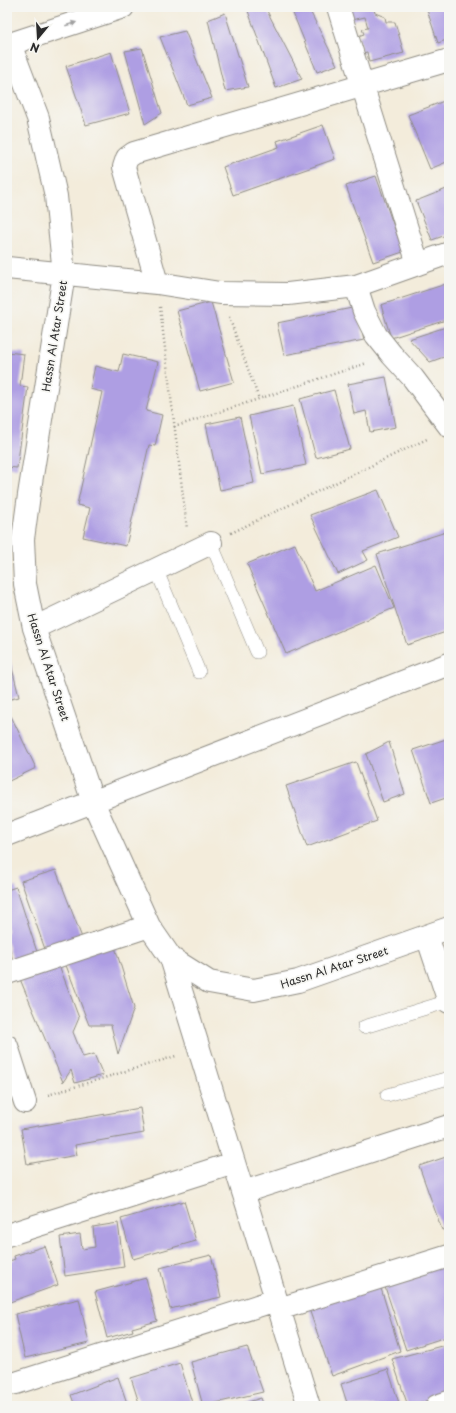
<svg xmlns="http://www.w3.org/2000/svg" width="456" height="1413" viewBox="0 0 456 1413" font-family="'Playpen Sans',sans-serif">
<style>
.building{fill:#ae9ee3}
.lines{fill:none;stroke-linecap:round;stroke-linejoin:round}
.service-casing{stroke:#8f8c83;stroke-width:14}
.minor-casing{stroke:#8f8c83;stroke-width:24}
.tertiary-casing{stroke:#8f8c83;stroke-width:24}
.path{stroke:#8f8c83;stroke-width:2.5;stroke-dasharray:1 3;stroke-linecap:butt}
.service{stroke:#fff;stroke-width:13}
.minor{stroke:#fff;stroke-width:22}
.tertiary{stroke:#fff;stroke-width:22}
.oneway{fill:#a0a0a0}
.labels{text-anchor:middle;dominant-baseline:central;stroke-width:3.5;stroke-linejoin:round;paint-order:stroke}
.street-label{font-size:11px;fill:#2b2b2b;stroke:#f6f6f2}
</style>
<rect width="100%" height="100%" fill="#f6f6f2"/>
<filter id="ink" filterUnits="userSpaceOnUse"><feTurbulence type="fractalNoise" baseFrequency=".025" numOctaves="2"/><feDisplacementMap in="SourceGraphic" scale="8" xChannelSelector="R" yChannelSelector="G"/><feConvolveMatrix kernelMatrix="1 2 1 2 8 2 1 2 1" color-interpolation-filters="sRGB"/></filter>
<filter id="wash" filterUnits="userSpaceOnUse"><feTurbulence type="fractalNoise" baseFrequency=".012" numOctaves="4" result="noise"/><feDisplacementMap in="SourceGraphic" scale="16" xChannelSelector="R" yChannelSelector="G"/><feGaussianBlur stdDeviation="0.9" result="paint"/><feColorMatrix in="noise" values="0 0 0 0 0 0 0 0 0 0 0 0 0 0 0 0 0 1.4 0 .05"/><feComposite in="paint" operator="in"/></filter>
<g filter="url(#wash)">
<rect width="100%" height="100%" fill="#f3ecdb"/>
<g id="blocks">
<path class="building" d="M 257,7 L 265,7 L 302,79 L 276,88 L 248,11 Z
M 301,7 L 308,7 L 337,65 L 317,72 L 292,11 Z
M 348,7 L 373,7 L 375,13 L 385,17 L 386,22 L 395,22 L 404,53 L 369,62 L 367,52 L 362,53 L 358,36 L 364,34 L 362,29 L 368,28 L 365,17 L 352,20 Z
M 426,7 L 449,7 L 449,39 L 438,43 Z
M 225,13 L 248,87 L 225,91 L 208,20 Z
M 185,31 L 212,98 L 187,105 L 160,37 Z
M 142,48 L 162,113 L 145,124 L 125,51 Z
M 111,52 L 130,113 L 86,125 L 66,66 Z
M 444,101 L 449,113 L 449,161 L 430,169 L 408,115 Z
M 323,125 L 335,159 L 233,195 L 223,167 L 279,147 L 277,141 Z
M 376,176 L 403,252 L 373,262 L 346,186 Z
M 449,188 L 449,234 L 432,240 L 416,201 Z
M 449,283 L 449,319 L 391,338 L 381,305 Z
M 211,302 L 234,382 L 200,391 L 177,311 Z
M 357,307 L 364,340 L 284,355 L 277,323 Z
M 449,326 L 449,355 L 430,362 L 409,339 Z
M 7,352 L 24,354 L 20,386 L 28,387 L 17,468 L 7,467 Z
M 123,354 L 158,362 L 146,411 L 162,415 L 155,446 L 149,445 L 126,546 L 83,537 L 90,508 L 77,505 L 102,392 L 90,389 L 95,366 L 119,372 Z
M 386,377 L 396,427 L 370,432 L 366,411 L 354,414 L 348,384 Z
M 334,390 L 350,449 L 316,458 L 300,399 Z
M 293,406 L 306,465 L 262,474 L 249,416 Z
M 240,417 L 254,483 L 220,490 L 206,424 Z
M 378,490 L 398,537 L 363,551 L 368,560 L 338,574 L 310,515 Z
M 449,531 L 449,631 L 407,645 L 377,554 Z
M 295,544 L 315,591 L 376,565 L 394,608 L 286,654 L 247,564 Z
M 7,647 L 19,697 L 7,700 Z
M 11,716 L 36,768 L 7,782 L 7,718 Z
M 449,738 L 449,797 L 431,803 L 413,750 Z
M 389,742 L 405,794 L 383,802 L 366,754 Z
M 356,762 L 377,821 L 307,847 L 286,786 Z
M 56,870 L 84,943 L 46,952 L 21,881 Z
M 16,887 L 38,955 L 13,961 L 7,940 L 7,890 Z
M 114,944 L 134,1008 L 118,1054 L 111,1025 L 89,1025 L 62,955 Z
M 59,965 L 79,1018 L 73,1032 L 83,1057 L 94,1054 L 103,1075 L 75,1083 L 71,1070 L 63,1082 L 20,979 Z
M 140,1108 L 144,1133 L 75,1145 L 77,1155 L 27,1164 L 21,1129 Z
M 449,1156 L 449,1228 L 442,1230 L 419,1166 Z
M 184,1201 L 196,1241 L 133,1259 L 121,1219 Z
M 118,1223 L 124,1267 L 65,1276 L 60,1237 L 80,1234 L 82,1249 L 95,1247 L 93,1227 Z
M 45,1246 L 58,1285 L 7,1303 L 7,1262 L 15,1259 L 14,1256 Z
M 211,1255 L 221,1297 L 170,1309 L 160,1268 Z
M 446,1264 L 449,1274 L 449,1336 L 406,1350 L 384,1284 Z
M 146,1278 L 157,1321 L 132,1328 L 133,1331 L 107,1338 L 95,1292 Z
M 380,1285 L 400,1351 L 332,1376 L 308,1306 Z
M 79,1299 L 89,1343 L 25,1358 L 15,1314 Z
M 449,1344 L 449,1394 L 408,1406 L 392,1359 Z
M 247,1347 L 263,1392 L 203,1406 L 191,1362 Z
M 180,1363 L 193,1406 L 140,1406 L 131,1378 Z
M 388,1369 L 400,1406 L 348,1406 L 341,1384 Z
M 118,1377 L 128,1406 L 75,1406 L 71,1395 Z
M 261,1398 L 264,1406 L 235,1406 Z"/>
</g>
</g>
<g filter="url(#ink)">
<use href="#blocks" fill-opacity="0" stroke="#8f8c83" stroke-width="1"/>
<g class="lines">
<defs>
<path id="service" d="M 211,543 L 257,652
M 156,569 L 199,672
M 364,1027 L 449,1001
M 387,1095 L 449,1078"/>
<path id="minor" d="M 338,7 L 418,264
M 10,44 L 38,118 L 56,196 L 64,274 L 29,495 L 23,539 L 25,584 L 34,628 L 93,802 L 149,926 L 171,958 L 209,982 L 254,990 L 298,981 L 449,928
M 7,268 L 157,283 L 220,293 L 288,294 L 356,286 L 449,253
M 157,283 L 124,167 L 127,158 L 134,153 L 449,60
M 356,286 L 364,311 L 376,335 L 392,355 L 413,378 L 449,426
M 34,628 L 211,543
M 7,835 L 449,664
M 427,936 L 449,1002
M 171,958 L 309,1406
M 7,973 L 149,926
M 7,1046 L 25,1102
M 243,1192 L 449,1126
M 7,1235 L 234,1163
M 279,1309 L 449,1256
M 7,1384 L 16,1383 L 276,1300
M 437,1406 L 449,1402"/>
<path id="tertiary" d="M 7,45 L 123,7"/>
</defs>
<use href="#service" class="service-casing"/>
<use href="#minor" class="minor-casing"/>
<use href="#tertiary" class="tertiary-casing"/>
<path class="path" d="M 160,307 L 187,529
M 229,317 L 259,399
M 174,427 L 367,363
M 231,533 L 429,438
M 48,1095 L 176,1056
M 7,1201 L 9,1209"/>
<use href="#service" class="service"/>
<use href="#minor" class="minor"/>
<use href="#tertiary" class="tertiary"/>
</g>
<defs><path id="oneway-solid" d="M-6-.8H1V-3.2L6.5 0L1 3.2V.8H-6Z"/></defs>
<use class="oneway" href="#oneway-solid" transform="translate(71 24) rotate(-18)"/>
</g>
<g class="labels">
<g class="street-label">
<text transform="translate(54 336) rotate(-81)">Hassn Al Atar Street</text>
<text transform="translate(49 667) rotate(72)">Hassn Al Atar Street</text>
<text transform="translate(334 967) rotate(-18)">Hassn Al Atar Street</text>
</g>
</g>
<rect width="456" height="1413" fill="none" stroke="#f6f6f2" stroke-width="24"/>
<g transform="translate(38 38) rotate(198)" stroke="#f6f6f2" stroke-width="3" paint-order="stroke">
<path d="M0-3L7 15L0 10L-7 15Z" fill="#2b2b2b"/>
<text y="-6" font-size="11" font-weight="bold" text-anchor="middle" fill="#2b2b2b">N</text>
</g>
</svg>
